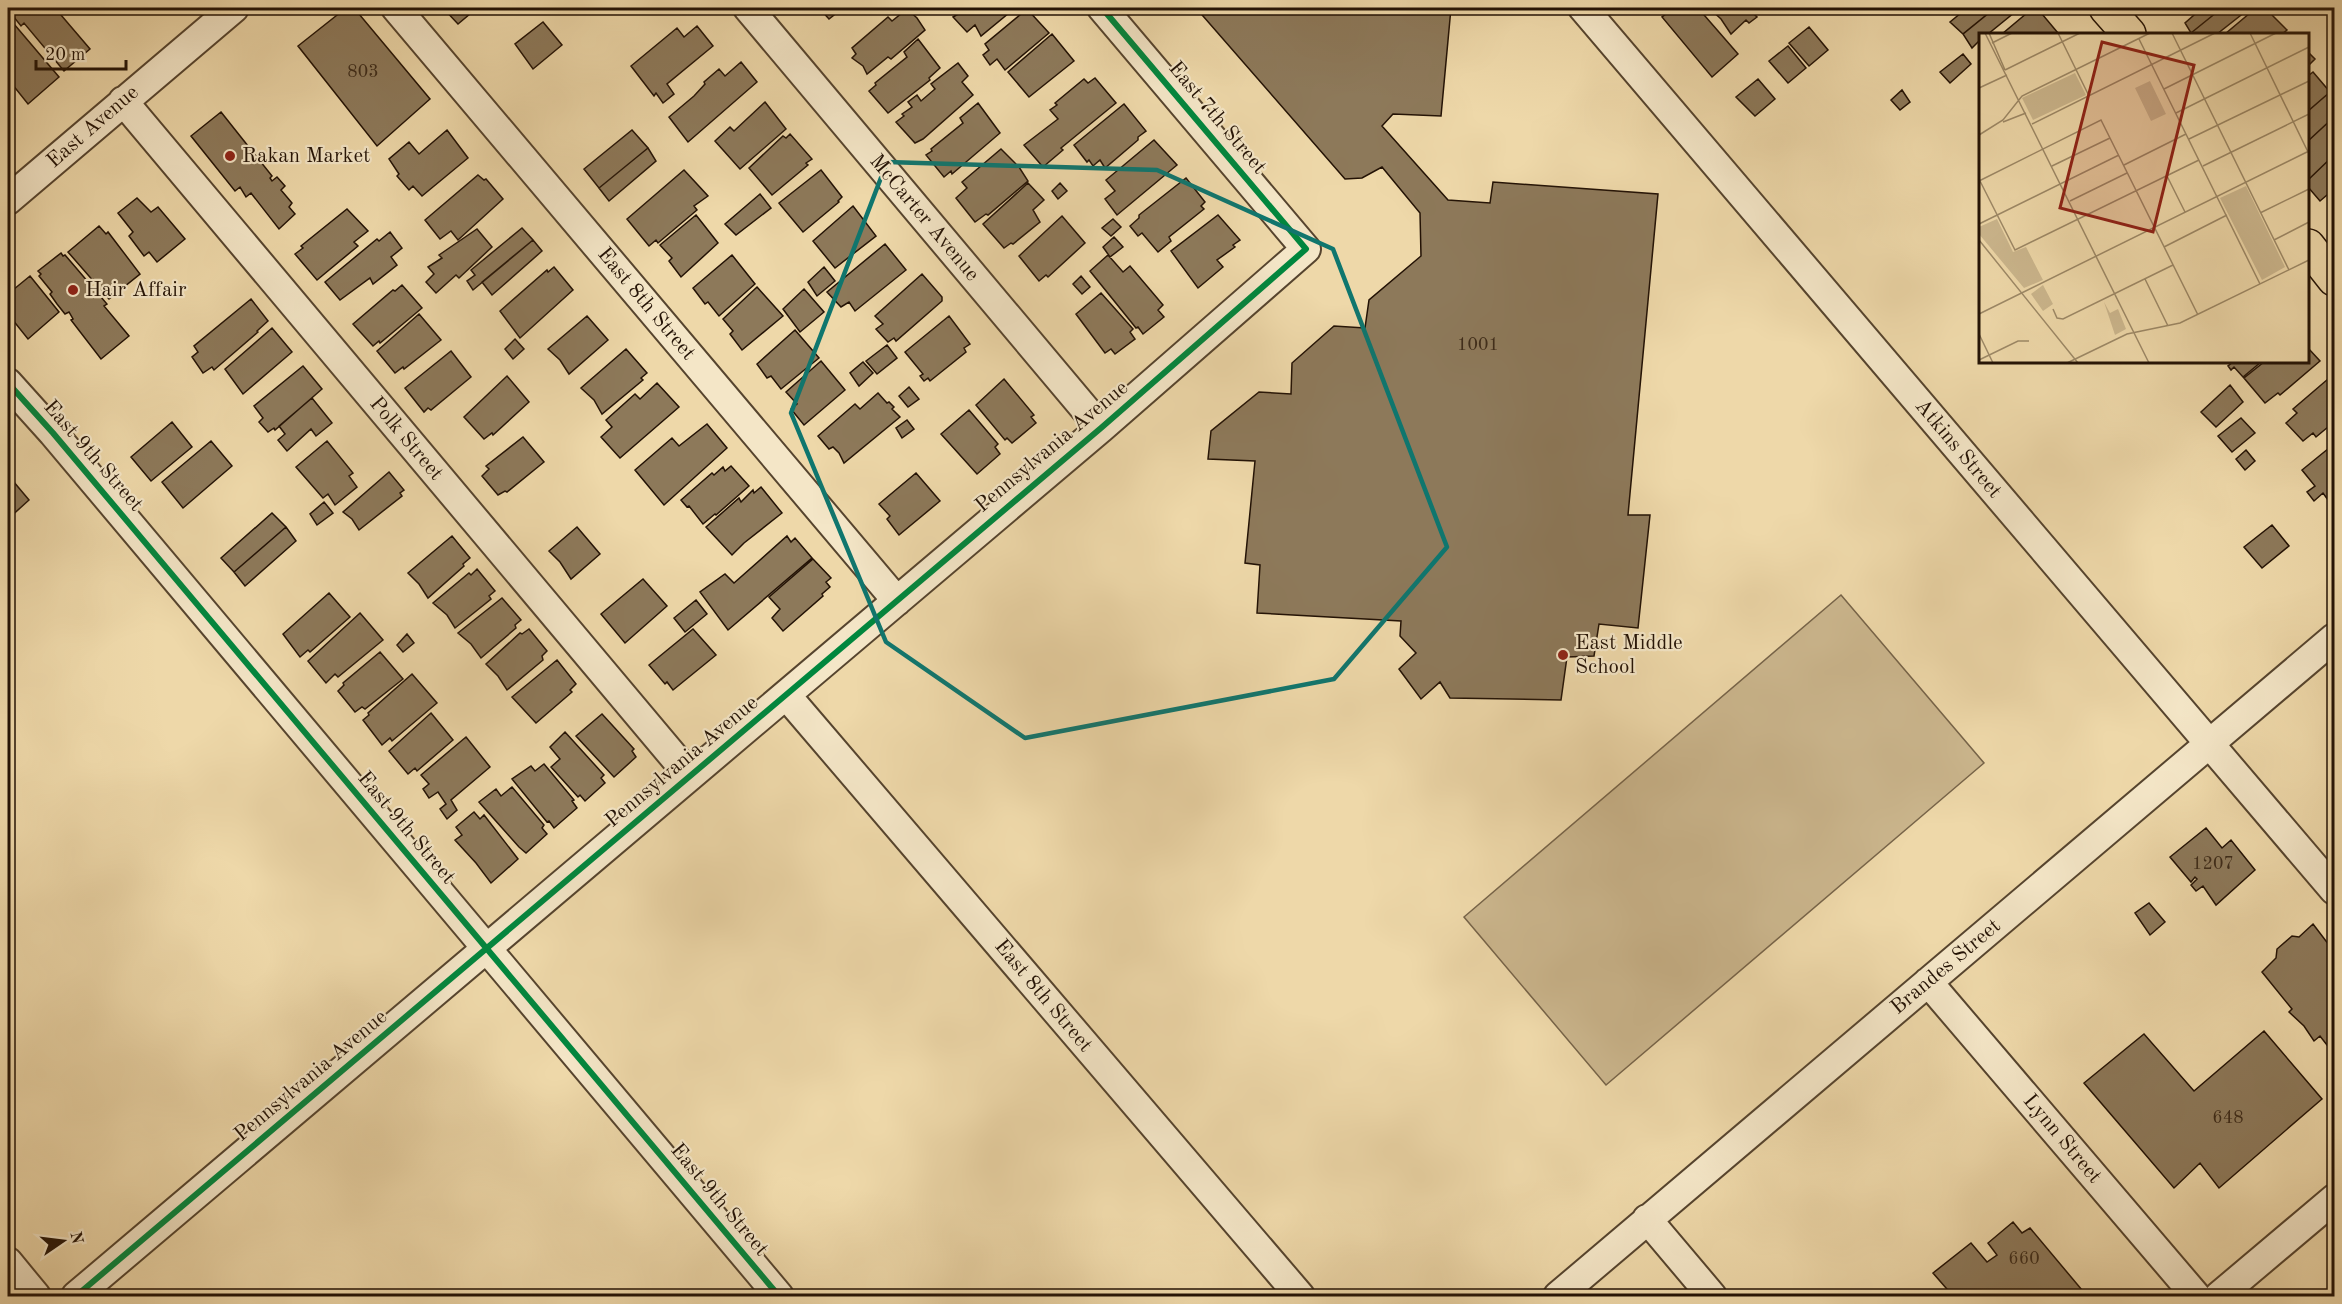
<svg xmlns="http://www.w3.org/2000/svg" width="2342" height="1304" viewBox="0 0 2342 1304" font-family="'Old Standard TT',serif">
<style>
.green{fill:#cbb68d;stroke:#776449;stroke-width:1.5}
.building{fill:#8d795a;stroke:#231205;stroke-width:1.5}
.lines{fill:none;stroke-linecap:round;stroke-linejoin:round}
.minor-casing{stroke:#56442e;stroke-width:32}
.major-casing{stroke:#231205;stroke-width:36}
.minor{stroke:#f4e6c7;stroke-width:28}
.major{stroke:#eed8a9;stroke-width:33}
.cycleway-casing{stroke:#f4e6c7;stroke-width:10}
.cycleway{stroke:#00873e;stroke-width:6}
.marked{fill:none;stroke:#0f766e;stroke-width:4.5;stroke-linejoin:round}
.poi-dot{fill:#8f2418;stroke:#f4e6c7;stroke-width:2}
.labels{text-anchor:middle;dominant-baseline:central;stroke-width:4.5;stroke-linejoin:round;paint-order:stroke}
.number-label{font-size:18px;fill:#3e2c1a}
.street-label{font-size:21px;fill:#231205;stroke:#f4e6c7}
.poi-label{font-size:21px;fill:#231205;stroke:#f4e6c7;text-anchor:start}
.inset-road{fill:none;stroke:#9d8967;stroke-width:1.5}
.view{fill:#8f2418;fill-opacity:0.15;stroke:#8f2418;stroke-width:3}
.inset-edge{fill:none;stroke:#231205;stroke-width:3}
</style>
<rect width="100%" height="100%" fill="#eed8a9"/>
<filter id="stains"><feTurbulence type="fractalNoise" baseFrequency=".00333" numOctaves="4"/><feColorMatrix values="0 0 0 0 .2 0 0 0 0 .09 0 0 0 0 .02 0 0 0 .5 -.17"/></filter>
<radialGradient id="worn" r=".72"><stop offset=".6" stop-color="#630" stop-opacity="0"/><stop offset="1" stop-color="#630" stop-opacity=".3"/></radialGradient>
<path class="green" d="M 1841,595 L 1984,763 L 1606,1085 L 1464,917 Z"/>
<path class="building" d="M 11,8 L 55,8 L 90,49 L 64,71 L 24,23 L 21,26 L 13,16 L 16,14 Z
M 346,8 L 354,8 L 430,99 L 377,146 L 298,46 Z
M 443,8 L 477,8 L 458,24 Z
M 819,8 L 843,8 L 829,19 Z
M 962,8 L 1015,8 L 981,36 L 975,25 L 967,32 L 953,17 L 960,13 L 958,10 Z
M 1196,8 L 1451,8 L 1441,116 L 1393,114 L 1382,126 L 1448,200 L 1490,203 L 1493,182 L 1658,194 L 1628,515 L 1650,515 L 1638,628 L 1599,624 L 1594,656 L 1567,657 L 1561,700 L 1450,698 L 1440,682 L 1421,699 L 1399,669 L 1416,653 L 1400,636 L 1401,621 L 1257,613 L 1260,565 L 1245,563 L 1255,461 L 1208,459 L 1211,431 L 1259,392 L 1291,394 L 1292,363 L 1334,326 L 1365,328 L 1369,300 L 1421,256 L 1420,213 L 1382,167 L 1362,178 L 1345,179 Z
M 1674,8 L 1698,8 L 1738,54 L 1712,77 L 1662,17 Z
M 1709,8 L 1753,8 L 1756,12 L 1753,13 L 1757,17 L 1749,23 L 1746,20 L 1731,34 L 1721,19 Z
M 1967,8 L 1995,8 L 1963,34 L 1950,22 Z
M 1995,8 L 2020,8 L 1988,34 L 1980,34 L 1980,40 L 1972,48 L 1963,34 Z
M 2033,8 L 2037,8 L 2058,33 L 2056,34 L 2002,34 Z
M 2195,8 L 2222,8 L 2191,33 L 2185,23 L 2194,15 L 2192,10 Z
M 2222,8 L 2250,8 L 2217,34 L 2192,34 L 2191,33 Z
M 2256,8 L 2267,8 L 2273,16 L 2287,30 L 2282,34 L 2225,34 Z
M 907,9 L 917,18 L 925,30 L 891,59 L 888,57 L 867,74 L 863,66 L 852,58 L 856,54 L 852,48 L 888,17 L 892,21 Z
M 1027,9 L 1049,33 L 1005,70 L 997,59 L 990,65 L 983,55 L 989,50 L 985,44 Z
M 8,17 L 59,77 L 28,104 L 8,79 Z
M 543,22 L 562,45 L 533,69 L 515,44 Z
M 697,26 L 713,46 L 667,84 L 674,94 L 663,103 L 656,93 L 654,96 L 631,66 L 677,28 L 684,37 Z
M 1809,27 L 1828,50 L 1809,66 L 1789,43 Z
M 1052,34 L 1074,61 L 1029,97 L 1008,72 Z
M 918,39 L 940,68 L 929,78 L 930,80 L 888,113 L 869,91 L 876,85 L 875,83 L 907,57 L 904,52 Z
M 1788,46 L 1806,68 L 1788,83 L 1769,61 Z
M 2308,52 L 2315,59 L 2308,66 Z
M 1963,54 L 1971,64 L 1950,83 L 1940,72 Z
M 741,62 L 757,82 L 688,142 L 669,117 L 694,96 L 705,84 L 704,82 L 719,69 L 725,76 Z
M 958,63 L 968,76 L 962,82 L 973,95 L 923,139 L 915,143 L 896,122 L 904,116 L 902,114 L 912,107 L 908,102 L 917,95 L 921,101 L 935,89 L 931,84 Z
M 2313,72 L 2330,92 L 2308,111 L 2308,76 Z
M 1095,78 L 1116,103 L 1061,148 L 1063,150 L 1043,167 L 1024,145 L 1058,119 L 1050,110 L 1057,105 L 1055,103 L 1084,79 L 1088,83 Z
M 1758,79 L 1775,99 L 1755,116 L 1736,97 Z
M 1902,90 L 1910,102 L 1900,110 L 1891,100 Z
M 2330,92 L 2334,97 L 2334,117 L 2308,141 L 2308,111 Z
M 765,102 L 786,129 L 740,169 L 715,141 L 730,127 L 734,131 Z
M 978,103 L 1000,133 L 952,174 L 951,171 L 944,177 L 926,155 L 932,151 L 931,149 L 963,123 L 960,118 Z
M 1124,104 L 1146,131 L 1138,137 L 1138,140 L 1105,168 L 1100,160 L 1093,166 L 1089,160 L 1087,162 L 1074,145 Z
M 221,112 L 272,176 L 270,178 L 272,181 L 277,177 L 285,186 L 281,190 L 292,203 L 289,207 L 295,214 L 279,229 L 251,193 L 246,197 L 240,187 L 235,191 L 191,136 Z
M 2334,117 L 2334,155 L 2308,180 L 2308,141 Z
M 447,130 L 468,158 L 422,196 L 413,186 L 409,190 L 397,176 L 399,174 L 389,159 L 409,142 L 419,154 Z
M 632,130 L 648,148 L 599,188 L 584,169 Z
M 790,134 L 812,159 L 806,163 L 808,165 L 772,195 L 749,168 L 783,136 L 786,138 Z
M 1154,140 L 1177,165 L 1117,215 L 1105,199 L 1115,191 L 1106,180 Z
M 648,148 L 656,161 L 609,201 L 599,188 Z
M 1001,149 L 1019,167 L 1028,181 L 988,215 L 986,214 L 975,222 L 956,198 L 967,188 L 962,182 Z
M 2334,155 L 2334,189 L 2320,201 L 2308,187 L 2308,180 Z
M 684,170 L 708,196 L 694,206 L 697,210 L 658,243 L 656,240 L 649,246 L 627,219 Z
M 821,170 L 842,197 L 838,201 L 839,202 L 803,232 L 779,203 Z
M 478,175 L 484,180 L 486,179 L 503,199 L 458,240 L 451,231 L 440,239 L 425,220 Z
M 1186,178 L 1205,202 L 1201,206 L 1204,209 L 1169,237 L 1171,241 L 1158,252 L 1142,233 L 1138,236 L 1130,226 L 1139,218 L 1139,215 Z
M 1028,183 L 1044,200 L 1033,210 L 1040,222 L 1013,244 L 1011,243 L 1004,248 L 983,224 Z
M 1060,183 L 1067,191 L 1058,199 L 1052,191 Z
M 760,194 L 771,208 L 736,235 L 725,224 Z
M 137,198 L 151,212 L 158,207 L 185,239 L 157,262 L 149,252 L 144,256 L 129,236 L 133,232 L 118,213 Z
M 853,206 L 876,236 L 835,268 L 813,241 Z
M 347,209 L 368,231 L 354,242 L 358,246 L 317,280 L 295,254 L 303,248 L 301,246 Z
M 696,215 L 718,243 L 681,277 L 669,261 L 672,258 L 660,245 Z
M 1218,215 L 1240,240 L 1233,245 L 1235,247 L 1217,260 L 1223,267 L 1198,288 L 1171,251 Z
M 1062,216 L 1085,243 L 1048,277 L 1046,275 L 1039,281 L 1019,256 Z
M 1113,219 L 1121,227 L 1111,236 L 1102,228 Z
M 99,226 L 106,234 L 108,232 L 140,274 L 109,299 L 68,252 Z
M 522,228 L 533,240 L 473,290 L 467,281 L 475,275 L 471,270 Z
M 477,229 L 492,247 L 459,278 L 456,275 L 436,293 L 426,282 L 434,274 L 428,267 L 442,258 L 439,255 Z
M 390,232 L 402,248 L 391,257 L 397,265 L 373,284 L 370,278 L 340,300 L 325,282 L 377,239 L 379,241 Z
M 1114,237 L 1123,247 L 1110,257 L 1103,247 Z
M 533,240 L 542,251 L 492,295 L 482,282 Z
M 885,244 L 906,270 L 855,311 L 849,302 L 841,307 L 827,292 Z
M 61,253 L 63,256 L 65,255 L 107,304 L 104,306 L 129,336 L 101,359 L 71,320 L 73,319 L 69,312 L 65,314 L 57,304 L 50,294 L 52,292 L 39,276 L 41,274 L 38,271 Z
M 732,255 L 755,284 L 719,316 L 708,302 L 705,304 L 693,288 Z
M 1108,255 L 1123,272 L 1130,266 L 1163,305 L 1158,310 L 1164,317 L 1143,334 L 1138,327 L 1136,328 L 1090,271 Z
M 554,267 L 573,290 L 520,338 L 500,311 L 547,270 L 548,272 Z
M 824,267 L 835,281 L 817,296 L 808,282 Z
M 922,274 L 942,297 L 942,301 L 896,341 L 894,338 L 888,342 L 876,329 L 883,324 L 875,316 Z
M 30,276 L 59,312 L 28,339 L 8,314 L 8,294 Z
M 1081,276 L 1090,287 L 1082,294 L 1073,284 Z
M 402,285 L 422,308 L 380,343 L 379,341 L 373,346 L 353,324 L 393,290 L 395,291 Z
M 757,287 L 783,316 L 742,350 L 730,334 L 733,331 L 723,319 Z
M 804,289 L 824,312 L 800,332 L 783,309 Z
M 1101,293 L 1133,329 L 1130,332 L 1135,339 L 1115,354 L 1111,349 L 1105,353 L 1076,314 Z
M 251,299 L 268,321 L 257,331 L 258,332 L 214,370 L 212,367 L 203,373 L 192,357 L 198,352 L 194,346 Z
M 419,314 L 441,340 L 404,369 L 403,367 L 395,373 L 377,351 Z
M 587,316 L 608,340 L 569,374 L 560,360 L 548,349 Z
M 949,316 L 970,344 L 964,348 L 966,352 L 930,381 L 928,378 L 924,381 L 920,376 L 923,374 L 905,352 Z
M 272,328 L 292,352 L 243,394 L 225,369 Z
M 795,330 L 819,358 L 781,389 L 771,376 L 767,378 L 757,364 Z
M 515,339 L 524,349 L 513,359 L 505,349 Z
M 887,345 L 897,358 L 877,374 L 866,361 Z
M 2308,348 L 2320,361 L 2280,395 L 2278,393 L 2265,403 L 2244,378 L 2264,362 L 2308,362 Z
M 626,349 L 647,373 L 641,378 L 643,380 L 602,414 L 594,400 L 581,388 Z
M 451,351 L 471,377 L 431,410 L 428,408 L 424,412 L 405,388 Z
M 821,361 L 845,390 L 804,425 L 791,409 L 797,404 L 786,392 Z
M 863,362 L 873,373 L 859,386 L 850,373 Z
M 2233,362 L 2261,362 L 2243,377 L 2234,367 L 2231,370 L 2228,366 Z
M 303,366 L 322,389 L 275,430 L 274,428 L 268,432 L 259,422 L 263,418 L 254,406 Z
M 507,376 L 529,402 L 493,435 L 492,433 L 484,439 L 464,417 Z
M 1004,379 L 1034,415 L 1031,417 L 1036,423 L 1012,443 L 1007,438 L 1005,440 L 976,405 Z
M 2328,379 L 2331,383 L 2334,380 L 2334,422 L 2316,437 L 2313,433 L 2303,441 L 2286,423 L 2297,413 L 2293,409 Z
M 657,383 L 679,407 L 620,458 L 601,437 L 612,427 L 606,420 L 635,394 L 640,399 Z
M 2230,385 L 2243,402 L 2216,427 L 2201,412 Z
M 909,387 L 919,399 L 908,407 L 899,396 Z
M 878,393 L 887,403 L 889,402 L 894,407 L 892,409 L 900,417 L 844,463 L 839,453 L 833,447 L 829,449 L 818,436 L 855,404 L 860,409 Z
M 312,398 L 332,423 L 316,436 L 311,429 L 287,451 L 278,440 L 285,434 L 279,426 Z
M 969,410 L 998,444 L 995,447 L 1000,454 L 977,474 L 941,434 Z
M 2241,418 L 2255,433 L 2232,452 L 2218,436 Z
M 907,420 L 914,429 L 902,438 L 896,428 Z
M 172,422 L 192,447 L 151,481 L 131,457 Z
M 707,424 L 727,448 L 664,505 L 635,470 L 672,438 L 679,446 Z
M 523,437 L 544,462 L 507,492 L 505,491 L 498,495 L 482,476 L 489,469 L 486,466 Z
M 211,441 L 232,466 L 183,508 L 162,482 Z
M 327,441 L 353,473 L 349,476 L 357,487 L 335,505 L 328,494 L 323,498 L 296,467 Z
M 2334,444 L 2334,501 L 2331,504 L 2323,493 L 2314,501 L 2307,492 L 2315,486 L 2302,470 Z
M 2246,450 L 2255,461 L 2245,470 L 2236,459 Z
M 731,466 L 749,486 L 716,515 L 715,514 L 703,524 L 689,506 L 687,507 L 681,500 L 712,473 L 714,475 L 723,467 L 725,471 Z
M 389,472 L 404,490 L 400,493 L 402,496 L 359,530 L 352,519 L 343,512 Z
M 916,473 L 940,501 L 899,535 L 887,519 L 890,516 L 879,504 Z
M 8,475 L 29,500 L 8,519 Z
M 761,487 L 782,513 L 744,543 L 732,555 L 706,527 L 739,498 L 741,502 L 753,490 L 754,493 Z
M 324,502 L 333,513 L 317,525 L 310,514 Z
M 272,513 L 286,527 L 234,572 L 221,558 Z
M 2272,525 L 2289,546 L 2262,568 L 2244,547 Z
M 286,527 L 296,541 L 245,586 L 234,572 Z
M 577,527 L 600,554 L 571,579 L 560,562 L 549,551 Z
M 452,536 L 470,558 L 463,564 L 464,566 L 428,598 L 419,584 L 408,573 Z
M 787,536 L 791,542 L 795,538 L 812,558 L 728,630 L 700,592 L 725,574 L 734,583 Z
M 813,559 L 831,578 L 826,582 L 830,587 L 822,594 L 823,596 L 783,631 L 772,618 L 780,609 L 769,597 Z
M 477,569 L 495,591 L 489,596 L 491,599 L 455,628 L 447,615 L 433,603 L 469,573 L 471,575 Z
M 643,579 L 667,606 L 625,643 L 601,614 Z
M 329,593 L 350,617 L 310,652 L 308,650 L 300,657 L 283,634 Z
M 502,598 L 521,620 L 515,625 L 516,628 L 481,658 L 471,644 L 458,633 Z
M 696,600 L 707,614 L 685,632 L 674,618 Z
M 360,613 L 383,640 L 338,677 L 335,674 L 326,683 L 308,661 Z
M 529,629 L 547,651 L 542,656 L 543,660 L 507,690 L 498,676 L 486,664 L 520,633 L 522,634 Z
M 693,629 L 716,655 L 673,690 L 667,682 L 665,684 L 649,665 Z
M 407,634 L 414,643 L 403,652 L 397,645 Z
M 380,652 L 403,679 L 365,709 L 362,707 L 355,712 L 338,691 L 344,685 L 343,683 Z
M 557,660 L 576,684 L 570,690 L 572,692 L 536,723 L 512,697 Z
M 412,674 L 437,703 L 392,741 L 390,738 L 382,745 L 363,720 L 369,715 L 368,713 Z
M 431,713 L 453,740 L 417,771 L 415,768 L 408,774 L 389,751 Z
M 602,714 L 634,749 L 632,751 L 636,757 L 614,777 L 576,736 Z
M 565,732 L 604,775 L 601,778 L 605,783 L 585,801 L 580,795 L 578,797 L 551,767 L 560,759 L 550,747 Z
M 466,737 L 490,767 L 451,800 L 457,810 L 447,819 L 440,809 L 446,804 L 438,792 L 429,798 L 423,789 L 429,784 L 421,775 Z
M 544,764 L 574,800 L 572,801 L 577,808 L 554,828 L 549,821 L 547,822 L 512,779 L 531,766 L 535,771 Z
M 512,787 L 544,825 L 542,828 L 547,834 L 526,853 L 519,847 L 479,802 L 496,789 L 501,796 Z
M 474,812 L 480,819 L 484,815 L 518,859 L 491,883 L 476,863 L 455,840 L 462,835 L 456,827 Z
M 2206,828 L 2222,848 L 2231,840 L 2255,870 L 2216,905 L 2203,886 L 2196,891 L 2191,885 L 2197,879 L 2195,877 L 2191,882 L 2170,857 Z
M 2149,903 L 2165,922 L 2150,935 L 2135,913 Z
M 2313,924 L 2329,945 L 2332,943 L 2334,946 L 2334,1054 L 2320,1036 L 2314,1041 L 2304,1026 L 2289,1012 L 2292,1009 L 2262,972 L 2276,958 L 2277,949 L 2292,936 L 2299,937 Z
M 2264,1031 L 2322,1099 L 2219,1188 L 2200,1163 L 2174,1188 L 2084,1083 L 2144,1034 L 2194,1091 Z
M 2013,1222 L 2022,1233 L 2030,1228 L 2087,1296 L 1953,1296 L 1933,1273 L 1971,1243 L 1987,1262 L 1997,1255 L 1988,1243 Z"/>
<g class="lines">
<defs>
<path id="minor" d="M 396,8 L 897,601
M 748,8 L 1101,428
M 1583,8 L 2334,890
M 123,101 L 690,776
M 8,200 L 234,8
M 8,383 L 53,433 L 779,1296
M 786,695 L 1300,1296
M 1928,982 L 2196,1296
M 1647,1219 L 1712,1296
M 8,1262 L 36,1296
M 76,1296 L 1101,428 L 1306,249 L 1102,8
M 1558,1296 L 2334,638
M 2219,1296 L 2334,1199"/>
<path id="major" d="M 2106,8 L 2129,34
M 2308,246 L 2334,279"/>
</defs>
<use href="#minor" class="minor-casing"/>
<use href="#major" class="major-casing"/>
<use href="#minor" class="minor"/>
<use href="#major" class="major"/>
<defs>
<path id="cycleway" d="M 8,383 L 53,433 L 779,1296
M 76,1296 L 1101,428 L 1306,249 L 1102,8"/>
</defs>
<use href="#cycleway" class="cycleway-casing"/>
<use href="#cycleway" class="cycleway"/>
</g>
<path class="marked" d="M 887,162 L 1157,170 L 1333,249 L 1447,547 L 1334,679 L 1025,738 L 886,642 L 791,413 Z"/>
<g class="poi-dot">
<circle cx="230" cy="156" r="6"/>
<circle cx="73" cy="290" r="6"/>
<circle cx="1563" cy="655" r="6"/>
</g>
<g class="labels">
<g class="number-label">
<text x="363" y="72">803</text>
<text x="1478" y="345">1001</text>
<text x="2213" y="864">1207</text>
<text x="2228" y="1118">648</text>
<text x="2024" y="1259">660</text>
</g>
<g class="street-label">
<text transform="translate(1217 118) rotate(50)">East 7th Street</text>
<text transform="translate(93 127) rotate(-41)">East Avenue</text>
<text transform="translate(924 218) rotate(50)">McCarter Avenue</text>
<text transform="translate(646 304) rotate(50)">East 8th Street</text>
<text transform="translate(406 439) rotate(50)">Polk Street</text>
<text transform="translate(1052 447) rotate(-40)">Pennsylvania Avenue</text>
<text transform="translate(1958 449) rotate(50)">Atkins Street</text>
<text transform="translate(93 456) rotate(49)">East 9th Street</text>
<text transform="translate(682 762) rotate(-40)">Pennsylvania Avenue</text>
<text transform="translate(406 828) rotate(50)">East 9th Street</text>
<text transform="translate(1946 967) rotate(-40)">Brandes Street</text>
<text transform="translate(1043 996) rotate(50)">East 8th Street</text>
<text transform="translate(311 1076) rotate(-40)">Pennsylvania Avenue</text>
<text transform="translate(2062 1139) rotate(50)">Lynn Street</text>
<text transform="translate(719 1200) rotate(50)">East 9th Street</text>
</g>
<g class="poi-label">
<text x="242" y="156">Rakan Market</text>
<text x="85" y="290">Hair Affair</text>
<text x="1575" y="643">East Middle<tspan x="1575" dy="24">School</tspan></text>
</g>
</g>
<g transform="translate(1979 33)">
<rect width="330" height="330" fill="#eed8a9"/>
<path d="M 96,40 L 107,62 L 54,87 L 43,65 ZM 171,48 L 187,81 L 172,88 L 156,55 ZM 267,153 L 306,234 L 283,247 L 241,165 ZM 18,186 L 34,219 L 47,214 L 64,247 L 45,255 L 0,201 L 0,194 ZM 64,252 L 74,271 L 64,278 L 52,261 ZM 125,269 L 131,280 L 139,276 L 147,296 L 136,302 Z" fill="#cbb68d"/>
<path class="inset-road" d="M 6,0 L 170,330M 10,0 L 26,37M 79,0 L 110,63M 193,0 L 310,237M 271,0 L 330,121M 160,6 L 281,251M 13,10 L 33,0M 26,37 L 101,0M 0,55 L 28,42M 185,56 L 297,0M 197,80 L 330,14M 24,89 L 47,80M 53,91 L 236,0M 0,102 L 24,87 L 43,63 L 171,0M 210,106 L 330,48M 145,132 L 207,101M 73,133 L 131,105M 224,133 L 330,81M 188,143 L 206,179M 0,148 L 122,87 L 219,282M 1,148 L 36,217 L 220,127M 91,168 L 148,140M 281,180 L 330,156M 0,191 L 140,122M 0,207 L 99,330M 295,207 L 330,189M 185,214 L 248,182M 166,246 L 189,293M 74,276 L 78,285 L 84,286 L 194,232M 0,281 L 330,118M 0,301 L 14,330M 0,327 L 39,308 L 50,308M 88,330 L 148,301 L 201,290 L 330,227"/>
<path class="view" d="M 123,9 L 215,32 L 174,199 L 81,175 Z"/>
<rect width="330" height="330" class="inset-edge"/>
</g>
<rect width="2342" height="1304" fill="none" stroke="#eed8a9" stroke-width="30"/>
<rect x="9" y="9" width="2324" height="1286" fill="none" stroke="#231205" stroke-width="3"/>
<rect x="15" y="15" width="2312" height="1274" fill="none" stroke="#231205" stroke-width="1.5"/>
<g transform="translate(63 1241) rotate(76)" stroke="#f4e6c7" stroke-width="4.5" paint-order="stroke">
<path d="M0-4.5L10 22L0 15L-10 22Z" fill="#231205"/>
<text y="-9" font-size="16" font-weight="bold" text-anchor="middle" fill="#231205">N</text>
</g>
<path d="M36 60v9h90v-9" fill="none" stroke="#231205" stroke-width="3"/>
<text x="45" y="60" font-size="18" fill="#231205" stroke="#f4e6c7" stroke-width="4.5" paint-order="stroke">20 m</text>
<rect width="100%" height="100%" filter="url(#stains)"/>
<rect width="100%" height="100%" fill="url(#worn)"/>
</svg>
